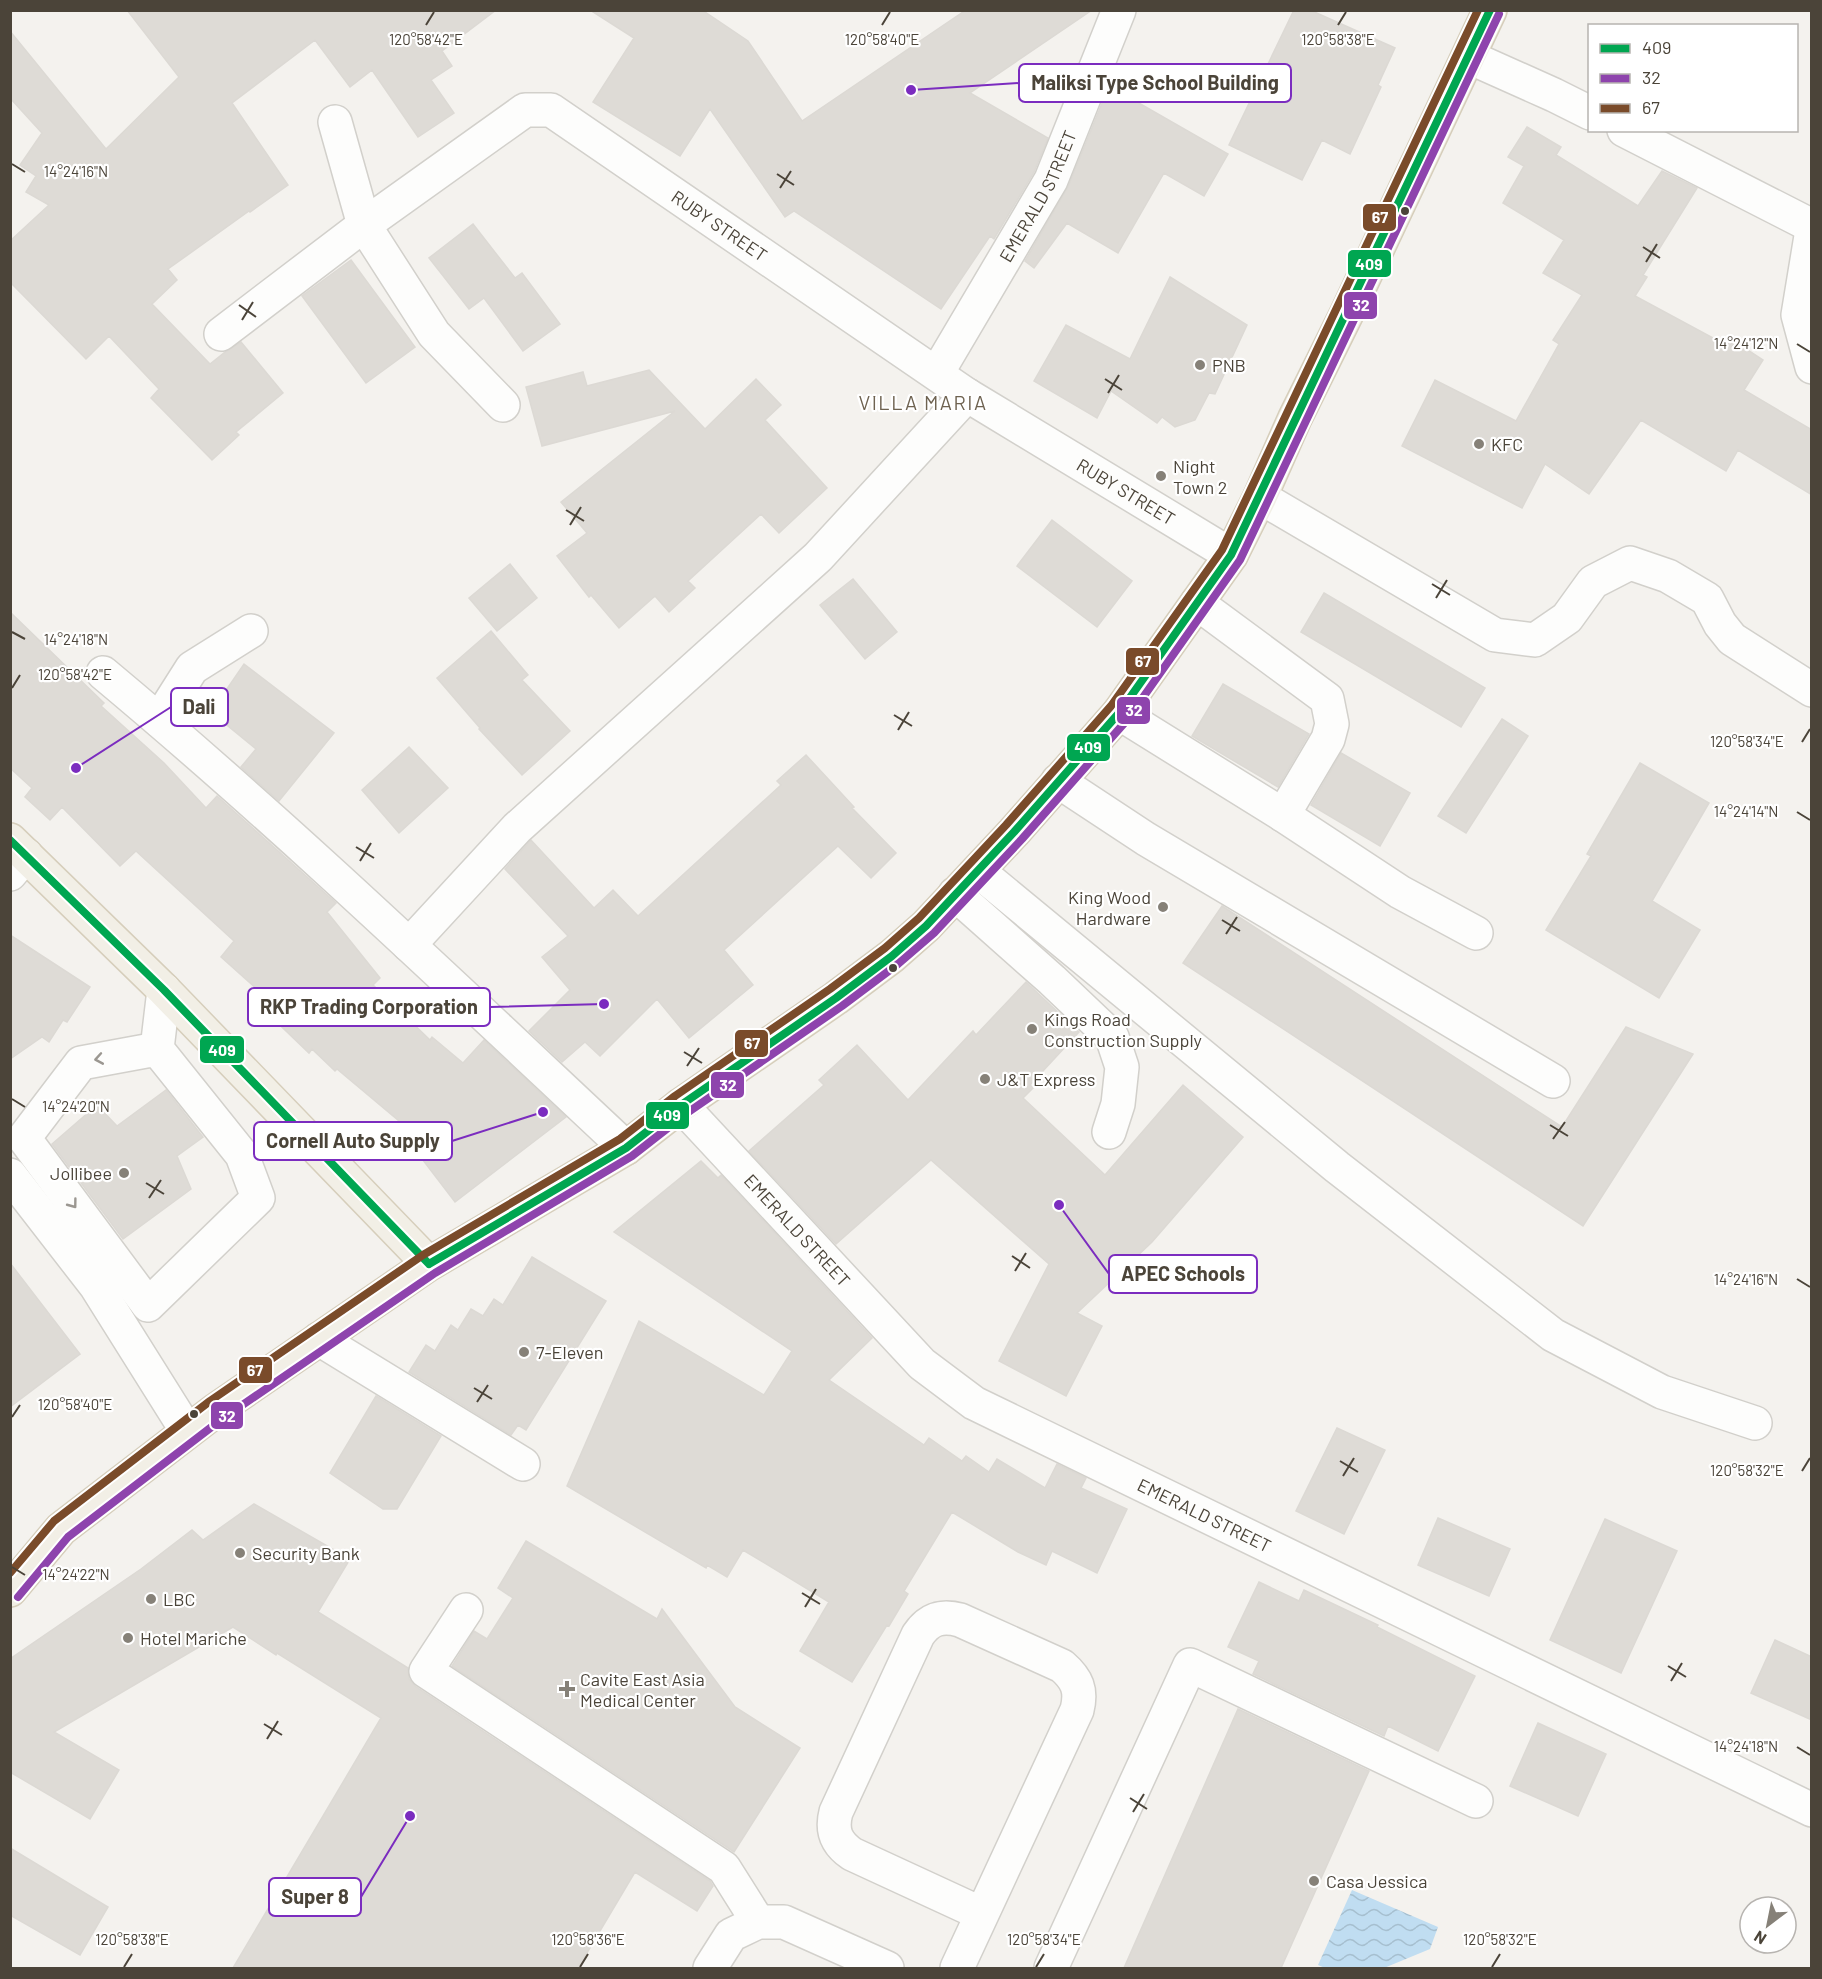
<svg xmlns="http://www.w3.org/2000/svg" width="1822" height="1979" viewBox="0 0 1822 1979" font-family="Barlow,sans-serif">
<style>
.water{fill:url(#water-waves)}
.building{fill:#dedbd6;stroke:#dcd9d4;stroke-width:1.5}
.lines{fill:none;stroke-linecap:round;stroke-linejoin:round}
.minor-casing{stroke:#d2d0cb;stroke-width:36}
.major-casing{stroke:#d6cebb;stroke-width:36}
.minor{stroke:#fdfdfc;stroke-width:33}
.major{stroke:#f2efe6;stroke-width:33}
.bus-1-casing{stroke:#fff;stroke-width:12}
.bus-2-casing{stroke:#fff;stroke-width:12}
.bus-3-casing{stroke:#fff;stroke-width:12}
.bus-1{stroke:#00a651;stroke-width:8}
.bus-2{stroke:#8e44ad;stroke-width:8}
.bus-3{stroke:#7a4b2a;stroke-width:8}
.oneway{stroke:#9b9791}
.ticks{fill:none;stroke:#4b4439;stroke-width:2}
.bus-dot{fill:#4b4439;stroke:#fff;stroke-width:2}
.poi-dot{fill:#868178;stroke:#fff;stroke-width:2}
.labels{text-anchor:middle;dominant-baseline:central;stroke-width:4.5;stroke-linejoin:round;paint-order:stroke}
.street-label{font-size:18px;fill:#4b4439;stroke:#fff}
.poi-label{font-size:18px;fill:#4b4439;stroke:#fff;text-anchor:start}
.neighbourhood-label{font-size:20px;letter-spacing:1.5px;fill:#6e6250;stroke:#fff}
.ticks-label{font-size:15px;text-anchor:middle;fill:#4b4439;stroke:#fff;stroke-width:4.5;stroke-linejoin:round;paint-order:stroke}
.leader{fill:none;stroke:#7b2cbf;stroke-width:2}
.callout-dot{fill:#7b2cbf;stroke:#fff;stroke-width:2}
.callout{fill:#fff;stroke:#7b2cbf;stroke-width:2}
.callout-label{font-size:20px;text-anchor:middle;font-weight:bold;fill:#4b4439}
.line-badge{stroke:#fff;stroke-width:2}
.badge-label{font-size:16px;text-anchor:middle;font-weight:bold;fill:#fff}
</style>
<defs>
<pattern id="water-waves" width="16" height="10" patternUnits="userSpaceOnUse" patternTransform="scale(1.5)"><rect width="16" height="10" fill="#c0ddf1"/><path d="M0 5q4-4 8 0t8 0" fill="none" stroke="#a6bfcf"/></pattern>
</defs>
<rect width="100%" height="100%" fill="#f4f2ee"/>
<path class="water" d="M 1352,1890 L 1438,1927 L 1430,1949 L 1384,1968 L 1325,1968 L 1318,1965 Z"/>
<path class="building" d="M 127,10 L 496,10 L 442,51 L 452,66 L 431,80 L 454,113 L 418,137 L 372,70 L 350,87 L 315,40 L 232,103 L 288,185 L 250,212 L 249,211 L 168,269 L 177,280 L 152,304 L 210,364 L 225,352 L 241,342 L 283,393 L 236,432 L 239,435 L 212,460 L 151,398 L 159,389 L 109,336 L 86,359 L 10,282 L 10,241 L 49,205 L 26,192 L 36,176 L 20,165 L 42,133 L 10,98 L 10,31 L 106,149 L 179,77 Z
M 590,10 L 702,10 L 748,41 L 802,121 L 966,10 L 1092,10 L 970,93 L 1048,138 L 1034,172 L 994,239 L 990,236 L 941,309 L 794,211 L 785,217 L 710,109 L 680,156 L 593,102 L 634,38 Z
M 1294,10 L 1310,10 L 1395,48 L 1378,85 L 1381,87 L 1350,154 L 1322,140 L 1302,180 L 1229,145 Z
M 1109,86 L 1228,154 L 1204,196 L 1164,173 L 1118,253 L 1067,223 L 1034,268 L 1025,261 L 1068,187 Z
M 1527,127 L 1561,147 L 1556,155 L 1638,206 L 1662,171 L 1697,188 L 1643,275 L 1647,277 L 1635,296 L 1724,344 L 1728,337 L 1763,360 L 1744,390 L 1812,430 L 1812,495 L 1738,450 L 1726,471 L 1641,420 L 1589,494 L 1545,464 L 1522,508 L 1402,446 L 1435,380 L 1516,421 L 1559,344 L 1553,340 L 1582,295 L 1543,273 L 1564,240 L 1503,203 L 1524,166 L 1508,157 Z
M 473,224 L 515,278 L 522,273 L 560,324 L 523,351 L 484,298 L 469,309 L 429,258 Z
M 351,260 L 415,347 L 366,383 L 302,296 Z
M 1170,277 L 1247,325 L 1215,394 L 1209,393 L 1195,420 L 1175,427 L 1162,417 L 1157,423 L 1111,391 L 1097,418 L 1034,381 L 1066,325 L 1130,359 Z
M 649,370 L 705,429 L 756,379 L 781,405 L 765,420 L 827,488 L 779,533 L 761,514 L 688,581 L 695,588 L 669,612 L 655,596 L 619,628 L 591,595 L 589,597 L 557,556 L 587,533 L 561,502 L 675,411 L 542,446 L 526,387 L 583,372 L 587,386 Z
M 1052,520 L 1132,581 L 1097,627 L 1017,566 Z
M 510,564 L 537,598 L 497,631 L 469,598 Z
M 853,579 L 897,632 L 865,659 L 820,605 Z
M 1324,593 L 1485,688 L 1461,727 L 1301,632 Z
M 10,612 L 104,703 L 101,706 L 164,763 L 206,808 L 217,796 L 336,903 L 327,912 L 380,978 L 373,985 L 430,1040 L 432,1037 L 463,1063 L 484,1040 L 566,1117 L 455,1202 L 419,1155 L 430,1147 L 337,1069 L 335,1071 L 312,1049 L 309,1053 L 260,1006 L 268,999 L 221,957 L 234,941 L 136,851 L 120,866 L 62,807 L 50,820 L 25,797 L 32,788 L 10,768 Z
M 491,631 L 528,675 L 522,680 L 570,731 L 522,775 L 479,729 L 480,728 L 437,678 Z
M 244,664 L 334,733 L 279,801 L 241,767 L 256,749 L 211,712 Z
M 1223,684 L 1309,734 L 1278,787 L 1192,736 Z
M 1502,719 L 1528,736 L 1466,833 L 1438,816 Z
M 409,747 L 448,788 L 399,833 L 362,790 Z
M 1341,753 L 1410,793 L 1380,846 L 1311,805 Z
M 806,755 L 854,807 L 852,808 L 896,853 L 871,878 L 838,846 L 724,950 L 753,985 L 689,1038 L 657,999 L 600,1056 L 585,1042 L 562,1062 L 529,1031 L 570,990 L 542,957 L 568,936 L 505,869 L 531,840 L 594,908 L 613,890 L 638,916 L 781,785 L 777,781 Z
M 1640,763 L 1709,803 L 1652,901 L 1700,930 L 1659,998 L 1546,930 L 1591,856 L 1587,854 Z
M 1222,906 L 1562,1127 L 1626,1027 L 1693,1054 L 1583,1226 L 1183,963 Z
M 10,935 L 90,987 L 67,1022 L 63,1020 L 49,1042 L 42,1037 L 10,1059 Z
M 1026,982 L 1079,1032 L 1030,1085 L 1033,1088 L 1023,1098 L 1105,1175 L 1183,1085 L 1243,1137 L 1152,1242 L 1077,1313 L 1102,1326 L 1066,1396 L 999,1361 L 1049,1264 L 931,1160 L 836,1244 L 749,1151 L 824,1085 L 819,1080 L 857,1045 L 908,1100 L 973,1031 L 976,1035 Z
M 166,1090 L 203,1137 L 177,1156 L 191,1189 L 123,1239 L 52,1144 L 97,1105 L 117,1126 Z
M 701,1161 L 718,1178 L 721,1175 L 872,1338 L 829,1380 L 924,1445 L 929,1438 L 962,1461 L 966,1456 L 989,1472 L 997,1459 L 1045,1488 L 1057,1464 L 1086,1478 L 1081,1488 L 1127,1509 L 1097,1573 L 1052,1551 L 1046,1565 L 1018,1552 L 952,1512 L 904,1591 L 908,1594 L 889,1626 L 887,1625 L 852,1682 L 800,1651 L 829,1602 L 743,1550 L 727,1577 L 707,1565 L 706,1568 L 567,1486 L 639,1321 L 764,1395 L 792,1351 L 614,1232 Z
M 532,1257 L 606,1301 L 526,1430 L 518,1425 L 511,1435 L 409,1372 L 426,1345 L 435,1351 L 451,1325 L 458,1330 L 471,1309 L 483,1316 L 494,1299 L 503,1305 Z
M 10,1263 L 80,1354 L 10,1407 Z
M 376,1396 L 441,1436 L 397,1509 L 383,1509 L 330,1473 Z
M 1337,1428 L 1385,1450 L 1344,1534 L 1296,1511 Z
M 254,1504 L 350,1559 L 318,1612 L 408,1668 L 409,1679 L 416,1687 L 710,1881 L 713,1886 L 697,1911 L 635,1872 L 578,1968 L 233,1968 L 381,1718 L 277,1653 L 276,1655 L 233,1627 L 54,1732 L 119,1770 L 90,1819 L 10,1772 L 10,1659 L 141,1569 L 192,1530 L 203,1540 Z
M 1438,1518 L 1510,1549 L 1489,1596 L 1418,1565 Z
M 1605,1519 L 1677,1551 L 1621,1673 L 1550,1640 Z
M 526,1541 L 657,1619 L 662,1609 L 735,1707 L 800,1748 L 734,1852 L 452,1666 L 474,1631 L 487,1639 L 513,1598 L 498,1588 Z
M 1259,1582 L 1299,1601 L 1304,1590 L 1378,1625 L 1377,1627 L 1475,1676 L 1438,1751 L 1388,1726 L 1384,1736 L 1253,1674 L 1259,1661 L 1228,1647 Z
M 1775,1640 L 1812,1657 L 1812,1720 L 1751,1693 Z
M 1238,1709 L 1369,1771 L 1281,1968 L 1124,1968 Z
M 1538,1723 L 1606,1754 L 1578,1816 L 1510,1786 Z
M 10,1848 L 108,1907 L 80,1955 L 10,1915 Z"/>
<g class="lines">
<defs>
<g id="minor">
<path d="M 1469,57 L 1554,95 L 1590,113"/>
<path d="M 335,122 L 364,225 L 434,334 L 503,405"/>
<path d="M 1624,130 L 1812,226"/>
<path d="M 1812,230 L 1798,315 L 1812,367"/>
<path id="s1" d="M 221,334 L 364,225 L 525,110 L 551,110 L 967,395 L 1231,555"/>
<path id="s2" d="M 937,373 L 1051,180 L 1119,10"/>
<path d="M 1260,497 L 1495,635 L 1535,640 L 1567,618 L 1593,582 L 1630,563 L 1668,576 L 1707,599 L 1720,624 L 1732,639 L 1812,690"/>
<path d="M 1197,603 L 1327,699 L 1332,724 L 1328,739 L 1283,815"/>
<path d="M 103,673 C 284,824 454,987 626,1148"/>
<path d="M 1119,713 L 1283,815 L 1400,892 L 1476,933"/>
<path d="M 159,720 L 192,668 L 251,631"/>
<path d="M 1058,781 L 1146,839 L 1553,1081"/>
<path d="M 978,871 L 1337,1167 L 1553,1335 L 1662,1392 L 1755,1423"/>
<path d="M 10,874 L 26,855"/>
<path d="M 955,894 L 1052,980 L 1112,1037 L 1122,1067 L 1118,1104 L 1109,1132"/>
<path d="M 409,945 L 517,828 L 818,557 L 967,395"/>
<path d="M 157,1049 L 81,1063 L 24,1138 L 148,1305 L 258,1198 L 242,1155 L 157,1049 L 164,990"/>
<path id="s3" d="M 681,1105 L 922,1364 L 974,1403 L 1812,1810"/>
<path d="M 10,1175 L 96,1286 L 187,1431"/>
<path d="M 319,1339 L 523,1464"/>
<path d="M 466,1610 L 426,1671 L 724,1868 L 758,1922"/>
<path d="M 710,1968 L 731,1935 L 758,1922 L 784,1922 L 887,1968"/>
<path d="M 957,1968 L 1077,1710 C 1082,1690 1077,1679 1062,1666 L 960,1620 C 941,1615 929,1619 918,1635 L 836,1812 C 831,1831 836,1843 852,1854 L 982,1914"/>
<path d="M 1051,1968 L 1190,1665 L 1476,1801"/>
</g>
<path id="major" d="M 10,840 L 164,990 L 429,1264
M 10,1590 L 61,1529 L 216,1410 L 429,1264 L 626,1148 L 681,1105 L 836,998 L 892,956 L 926,926 L 1014,832 L 1119,713 L 1231,555 L 1260,497 L 1295,418 L 1347,313 L 1490,10"/>
</defs>
<use href="#minor" class="minor-casing"/>
<use href="#major" class="major-casing"/>
<use href="#minor" class="minor"/>
<use href="#major" class="major"/>
<defs>
<path id="bus-1" d="M 10,840 L 164,990 L 429,1264
M 429,1264 L 626,1148 L 681,1105 L 836,998 L 892,956 L 926,926 L 1014,832 L 1119,713 L 1231,555 L 1490,10"/>
<path id="bus-2" d="M 18,1597 L 68,1537 L 222,1419 L 435,1273 L 632,1156 L 687,1113 L 842,1006 L 898,964 L 934,933 L 1022,839 L 1127,720 L 1240,560 L 1499,14"/>
<path id="bus-3" d="M 10,1573 L 54,1521 L 210,1401 L 423,1255 L 620,1139 L 675,1096 L 830,989 L 885,948 L 919,918 L 1006,825 L 1111,706 L 1222,550 L 1478,10"/>
</defs>
<use href="#bus-1" class="bus-1-casing"/>
<use href="#bus-2" class="bus-2-casing"/>
<use href="#bus-3" class="bus-3-casing"/>
<use href="#bus-1" class="bus-1"/>
<use href="#bus-2" class="bus-2"/>
<use href="#bus-3" class="bus-3"/>
</g>
<defs><path id="oneway-chevron" d="M-2-3.5L2.5 0L-2 3.5" fill="none" stroke-width="1.6" stroke-linecap="round" stroke-linejoin="round" transform="scale(1.5)"/></defs>
<g class="oneway">
<use href="#oneway-chevron" transform="translate(99 1059) rotate(170)"/>
<use href="#oneway-chevron" transform="translate(73 1204) rotate(53)"/>
</g>
<path class="ticks" d="M 426,25 L 434,12M 882,25 L 890,12M 1338,25 L 1346,12M 12,164 L 25,172M 777,174 L 794,185M 780,188 L 791,171M 1643,247 L 1660,258M 1646,262 L 1657,244M 239,305 L 256,317M 242,320 L 253,302M 1797,344 L 1810,352M 1105,379 L 1122,390M 1108,393 L 1119,375M 566,510 L 584,521M 570,525 L 581,507M 1432,584 L 1450,595M 1436,598 L 1447,580M 12,632 L 25,639M 12,688 L 20,675M 894,715 L 912,726M 898,730 L 909,712M 1802,742 L 1810,729M 1797,812 L 1810,820M 356,847 L 374,858M 360,861 L 371,843M 1222,920 L 1240,931M 1226,934 L 1237,917M 684,1052 L 702,1063M 687,1066 L 699,1048M 12,1099 L 25,1107M 1550,1125 L 1568,1136M 1553,1139 L 1565,1122M 146,1183 L 164,1194M 149,1198 L 161,1180M 1012,1256 L 1030,1268M 1015,1271 L 1026,1253M 1797,1279 L 1810,1287M 474,1388 L 492,1399M 477,1402 L 488,1385M 12,1417 L 20,1405M 1340,1461 L 1358,1472M 1802,1471 L 1810,1458M 1343,1476 L 1354,1458M 12,1567 L 25,1575M 802,1593 L 820,1604M 805,1607 L 816,1589M 1668,1666 L 1686,1677M 1671,1681 L 1682,1663M 264,1724 L 282,1735M 267,1739 L 278,1721M 1797,1747 L 1810,1755M 1130,1798 L 1147,1809M 1133,1812 L 1144,1794M 124,1967 L 132,1954M 580,1967 L 588,1954M 1036,1967 L 1044,1954M 1492,1967 L 1500,1954"/>
<g class="bus-dot">
<circle cx="1405" cy="211" r="5"/>
<circle cx="893" cy="968" r="5"/>
<circle cx="194" cy="1414" r="5"/>
</g>
<g class="poi-dot">
<circle cx="1200" cy="365" r="6"/>
<circle cx="1479" cy="444" r="6"/>
<circle cx="1161" cy="476" r="6"/>
<circle cx="1163" cy="907" r="6"/>
<circle cx="1032" cy="1029" r="6"/>
<circle cx="985" cy="1079" r="6"/>
<circle cx="124" cy="1173" r="6"/>
<circle cx="524" cy="1352" r="6"/>
<circle cx="240" cy="1553" r="6"/>
<circle cx="151" cy="1599" r="6"/>
<circle cx="128" cy="1638" r="6"/>
<path d="M564 1680h6v6h6v6h-6v6h-6v-6h-6v-6h6z"/>
<circle cx="1314" cy="1881" r="6"/>
</g>
<g class="labels">
<g class="street-label">
<text stroke="none"><textPath href="#s2" startOffset="204">EMERALD STREET</textPath></text>
<text stroke="none"><textPath href="#s1" startOffset="608">RUBY STREET</textPath></text>
<text stroke="none"><textPath href="#s1" startOffset="1094">RUBY STREET</textPath></text>
<text stroke="none"><textPath href="#s3" startOffset="171">EMERALD STREET</textPath></text>
<text stroke="none"><textPath href="#s3" startOffset="675">EMERALD STREET</textPath></text>
</g>
<g class="poi-label">
<text x="1212" y="365">PNB</text>
<text x="1491" y="444">KFC</text>
<text x="1173" y="466">Night<tspan x="1173" dy="21">Town 2</tspan></text>
<text x="1151" y="897" text-anchor="end">King Wood<tspan x="1151" dy="21">Hardware</tspan></text>
<text x="1044" y="1019">Kings Road<tspan x="1044" dy="21">Construction Supply</tspan></text>
<text x="997" y="1079">J&amp;T Express</text>
<text x="112" y="1173" text-anchor="end">Jollibee</text>
<text x="536" y="1352">7-Eleven</text>
<text x="252" y="1553">Security Bank</text>
<text x="163" y="1599">LBC</text>
<text x="140" y="1638">Hotel Mariche</text>
<text x="580" y="1679">Cavite East Asia<tspan x="580" dy="21">Medical Center</tspan></text>
<text x="1326" y="1881">Casa Jessica</text>
</g>
<g class="neighbourhood-label">
<text x="923" y="402">VILLA MARIA</text>
</g>
</g>
<g class="ticks-label">
<text x="426" y="45">120°58'42"E</text>
<text x="882" y="45">120°58'40"E</text>
<text x="1338" y="45">120°58'38"E</text>
<text x="76" y="177">14°24'16"N</text>
<text x="1746" y="349">14°24'12"N</text>
<text x="76" y="645">14°24'18"N</text>
<text x="75" y="680">120°58'42"E</text>
<text x="1747" y="747">120°58'34"E</text>
<text x="1746" y="817">14°24'14"N</text>
<text x="76" y="1112">14°24'20"N</text>
<text x="1746" y="1285">14°24'16"N</text>
<text x="75" y="1410">120°58'40"E</text>
<text x="1747" y="1476">120°58'32"E</text>
<text x="76" y="1580">14°24'22"N</text>
<text x="1746" y="1752">14°24'18"N</text>
<text x="132" y="1945">120°58'38"E</text>
<text x="588" y="1945">120°58'36"E</text>
<text x="1044" y="1945">120°58'34"E</text>
<text x="1500" y="1945">120°58'32"E</text>
</g>
<path class="leader" d="M911 90L1019 83M76 768L171 707M604 1004L490 1007M543 1112L452 1141M1059 1205L1109 1274M410 1816L361 1897"/>
<g class="callout-dot">
<circle cx="911" cy="90" r="6"/>
<circle cx="76" cy="768" r="6"/>
<circle cx="604" cy="1004" r="6"/>
<circle cx="543" cy="1112" r="6"/>
<circle cx="1059" cy="1205" r="6"/>
<circle cx="410" cy="1816" r="6"/>
</g>
<g class="callout">
<rect x="1019" y="64" width="272" height="38" rx="6"/>
<rect x="171" y="688" width="57" height="38" rx="6"/>
<rect x="248" y="988" width="242" height="38" rx="6"/>
<rect x="254" y="1122" width="198" height="38" rx="6"/>
<rect x="1109" y="1255" width="148" height="38" rx="6"/>
<rect x="269" y="1878" width="92" height="38" rx="6"/>
</g>
<g class="callout-label">
<text x="1155" y="90">Maliksi Type School Building</text>
<text x="199" y="714">Dali</text>
<text x="369" y="1014">RKP Trading Corporation</text>
<text x="353" y="1148">Cornell Auto Supply</text>
<text x="1183" y="1281">APEC Schools</text>
<text x="315" y="1904">Super 8</text>
</g>
<g class="line-badge">
<rect x="1362" y="203" width="35" height="29" rx="6" fill="#7a4b2a"/>
<rect x="1347" y="249" width="45" height="29" rx="6" fill="#00a651"/>
<rect x="1343" y="291" width="35" height="29" rx="6" fill="#8e44ad"/>
<rect x="1125" y="647" width="35" height="29" rx="6" fill="#7a4b2a"/>
<rect x="1116" y="696" width="35" height="29" rx="6" fill="#8e44ad"/>
<rect x="1066" y="733" width="45" height="29" rx="6" fill="#00a651"/>
<rect x="734" y="1029" width="35" height="29" rx="6" fill="#7a4b2a"/>
<rect x="199" y="1035" width="46" height="29" rx="6" fill="#00a651"/>
<rect x="710" y="1071" width="35" height="28" rx="6" fill="#8e44ad"/>
<rect x="645" y="1101" width="45" height="29" rx="6" fill="#00a651"/>
<rect x="238" y="1356" width="35" height="28" rx="6" fill="#7a4b2a"/>
<rect x="210" y="1401" width="34" height="29" rx="6" fill="#8e44ad"/>
</g>
<g class="badge-label">
<text x="1380" y="223">67</text>
<text x="1369" y="270">409</text>
<text x="1361" y="311">32</text>
<text x="1143" y="667">67</text>
<text x="1134" y="716">32</text>
<text x="1088" y="753">409</text>
<text x="752" y="1049">67</text>
<text x="222" y="1056">409</text>
<text x="728" y="1091">32</text>
<text x="667" y="1121">409</text>
<text x="255" y="1376">67</text>
<text x="227" y="1422">32</text>
</g>
<rect width="1822" height="1979" fill="none" stroke="#4b4439" stroke-width="24"/>
<rect x="1588" y="24" width="210" height="108" fill="#ffffff" stroke="#b7b4b0" stroke-width="1.5"/>
<rect x="1600" y="44" width="30" height="9" fill="#00a651" stroke="#b7b4b0" stroke-width="1.5"/>
<text x="1642" y="54" font-size="18" fill="#4b4439">409</text>
<rect x="1600" y="74" width="30" height="9" fill="#8e44ad" stroke="#b7b4b0" stroke-width="1.5"/>
<text x="1642" y="84" font-size="18" fill="#4b4439">32</text>
<rect x="1600" y="104" width="30" height="9" fill="#7a4b2a" stroke="#b7b4b0" stroke-width="1.5"/>
<text x="1642" y="114" font-size="18" fill="#4b4439">67</text>
<g transform="translate(1768 1925) rotate(212)"><circle r="28" fill="#ffffff" stroke="#b7b4b0" stroke-width="1.5"/>
<path d="M0-4.5L10 22L0 15L-10 22Z" fill="#868178"/>
<text y="-9" font-size="16" font-weight="bold" text-anchor="middle" fill="#4b4439">N</text>
</g>
</svg>
